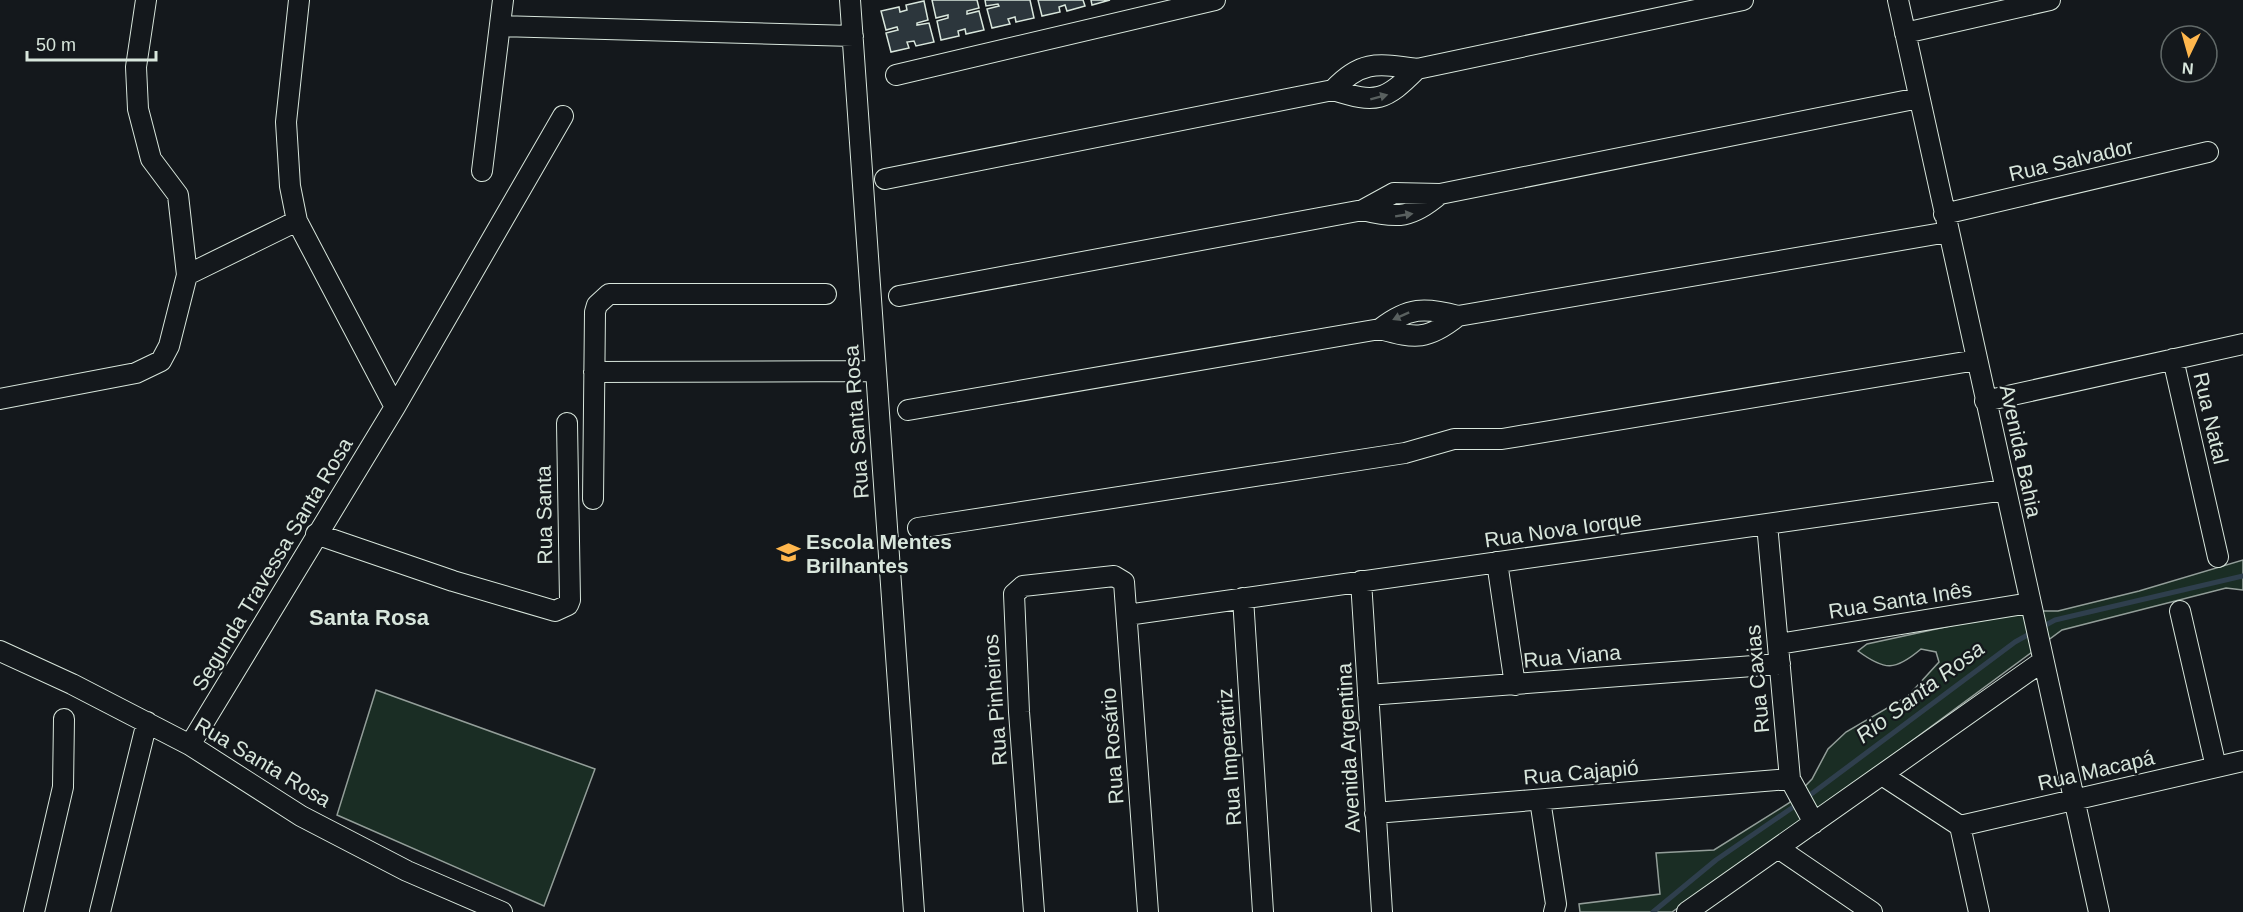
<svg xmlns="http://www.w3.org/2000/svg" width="2243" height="912" viewBox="0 0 2243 912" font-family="Helvetica,sans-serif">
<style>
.green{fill:#1a2d24;stroke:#939e99;stroke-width:1.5}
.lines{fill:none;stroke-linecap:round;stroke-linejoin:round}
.stream{stroke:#2f3f4d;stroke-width:5}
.building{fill:#2c363c;stroke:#d8e6dc;stroke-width:1.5}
.minor-casing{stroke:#d8e6dc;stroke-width:22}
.minor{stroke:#14181c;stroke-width:20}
.oneway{fill:#59605f}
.labels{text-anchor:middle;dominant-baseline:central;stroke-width:4.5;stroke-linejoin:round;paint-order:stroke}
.street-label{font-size:21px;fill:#d8e6dc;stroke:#14181c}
.poi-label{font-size:21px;font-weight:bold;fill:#d8e6dc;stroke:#14181c;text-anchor:start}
.neighbourhood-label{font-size:22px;font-weight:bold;fill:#d8e6dc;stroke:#14181c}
.water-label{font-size:22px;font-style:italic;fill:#d8e6dc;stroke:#14181c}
</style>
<rect width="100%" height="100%" fill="#14181c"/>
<path class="green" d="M 2243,560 L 2243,590 L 2226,588 L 2062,630 L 1825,805 L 1672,912 L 1580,912 L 1579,904 L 1660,894 L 1656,853 L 1714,850 L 1789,803 L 1812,779 L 1828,749 L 1846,732 L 1908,696 L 1939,662 L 1936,652 L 1921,649 C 1895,671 1885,671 1858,651 L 1867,644 L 2019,611 L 2058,611 L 2139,591 Z
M 376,690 L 595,769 L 544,906 L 337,815 Z"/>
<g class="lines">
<path class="stream" d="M 2042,627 L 2055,620 L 2243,576
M 1806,798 L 2015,642 L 2033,632
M 1653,912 L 1716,860 L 1799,803"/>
</g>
<path class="building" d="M 932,0 L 977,0 L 979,8 L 967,11 L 967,14 L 979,11 L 984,30 L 966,34 L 965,29 L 958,31 L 959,36 L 941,40 L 937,21 L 948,18 L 948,15 L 936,18 Z
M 985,0 L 1030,0 L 1034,18 L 1016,22 L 1015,17 L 1008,19 L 1010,24 L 992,28 L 987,9 L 999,6 L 998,4 L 986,6 Z
M 1038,0 L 1083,0 L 1085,6 L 1067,11 L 1065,5 L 1059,7 L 1060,12 L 1042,16 Z
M 1091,0 L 1110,0 L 1092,5 Z
M 924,1 L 928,20 L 917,23 L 917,25 L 929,23 L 934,42 L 916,46 L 914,41 L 907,42 L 909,48 L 891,52 L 886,33 L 898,30 L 897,27 L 886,30 L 881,11 L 899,7 L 900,12 L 907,10 L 906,5 Z"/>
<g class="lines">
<defs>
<path id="minor" d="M 299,0 L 286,122 L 290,186 L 297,221 L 395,407
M 850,0 L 914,912
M 1898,0 L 2099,912
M 500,26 L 853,36
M 1905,33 L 2050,0
M 896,75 L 1215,0
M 1333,90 C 1362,59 1379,64 1417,69 L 1743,0
M 482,171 L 503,0
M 885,179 L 1333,90 C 1377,104 1385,101 1417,69
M 1363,210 C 1398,219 1412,218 1440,194
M 1944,214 L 2208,152
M 187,275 L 297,221
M 899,296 L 1363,210 L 1394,193 L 1440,194 L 1919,98
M 1458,316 C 1428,340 1416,339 1380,329 C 1408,307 1425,307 1458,316 L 1948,232
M 2173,359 L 2218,557
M 594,372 L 876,371
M 0,399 L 136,373 L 161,361 L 169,346 L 187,275 L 178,195 L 151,159 L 138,109 L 136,67 L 146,0
M 1985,401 L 2243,344
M 908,410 L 1380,329
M 593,499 L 595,312 L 597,305 L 609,294 L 826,294
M 1767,524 L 1790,779 L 1814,823
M 918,528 L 1405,453 L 1454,439 L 1502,439 L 1977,360
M 316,534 L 453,581 L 555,611 L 568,605 L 570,600 L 567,423
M 1497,562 L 1515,685
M 1361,581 L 1382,912
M 1243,598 L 1263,912
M 2180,611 L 2216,767
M 1127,615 L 2005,490
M 1779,644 L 2030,603
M 0,651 L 72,684 L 190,745 L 301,816 L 407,871 L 502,912
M 1368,695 L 1780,664
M 190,745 L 395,407 L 563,116
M 1882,775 L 1960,826
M 1540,800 L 1556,904 L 1554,912
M 1375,813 L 1790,779
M 1960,826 L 2243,761
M 1960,826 L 1979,912
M 1778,848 L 1872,912
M 34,912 L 63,787 L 64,719
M 100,912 L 147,722
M 1034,912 L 1019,712 L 1014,594 L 1023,586 L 1114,576 L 1124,582 L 1148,912
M 1687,912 L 2043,661"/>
</defs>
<use href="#minor" class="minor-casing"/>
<use href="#minor" class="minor"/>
</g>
<defs><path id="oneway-solid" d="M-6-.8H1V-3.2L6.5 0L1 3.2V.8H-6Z" transform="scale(1.5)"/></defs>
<g class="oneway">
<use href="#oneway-solid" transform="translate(1379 97) rotate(-15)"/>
<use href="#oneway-solid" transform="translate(1404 215) rotate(-9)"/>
<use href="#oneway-solid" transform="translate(1401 316) rotate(156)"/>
</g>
<defs>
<symbol id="school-bare" viewBox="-9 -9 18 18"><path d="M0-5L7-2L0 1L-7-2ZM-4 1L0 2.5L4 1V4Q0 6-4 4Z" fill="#ffb74d" stroke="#14181c" stroke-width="2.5" paint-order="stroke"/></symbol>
</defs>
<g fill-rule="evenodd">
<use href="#school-bare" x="772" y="536" width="33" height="33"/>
</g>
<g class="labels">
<g class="street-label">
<text transform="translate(2071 160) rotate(-13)">Rua Salvador</text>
<text transform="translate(2211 418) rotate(77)">Rua Natal</text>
<text transform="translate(856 422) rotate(-94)">Rua Santa Rosa</text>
<text transform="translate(2021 451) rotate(78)">Avenida Bahia</text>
<text transform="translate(544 515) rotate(-91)">Rua Santa</text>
<text transform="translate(1563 529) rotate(-8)">Rua Nova Iorque</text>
<text transform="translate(272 564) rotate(-59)">Segunda Travessa Santa Rosa</text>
<text transform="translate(1900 600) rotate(-9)">Rua Santa Inês</text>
<text transform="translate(1572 656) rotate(-5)">Rua Viana</text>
<text transform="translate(1757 679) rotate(-95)">Rua Caxias</text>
<text transform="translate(995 700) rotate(-94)">Rua Pinheiros</text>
<text transform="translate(1112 746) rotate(-94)">Rua Rosário</text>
<text transform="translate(1348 748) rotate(-93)">Avenida Argentina</text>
<text transform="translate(1229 757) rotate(-94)">Rua Imperatriz</text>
<text transform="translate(263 762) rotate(31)">Rua Santa Rosa</text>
<text transform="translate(2096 770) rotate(-13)">Rua Macapá</text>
<text transform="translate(1581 772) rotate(-5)">Rua Cajapió</text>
</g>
<g class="poi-label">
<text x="806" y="541">Escola Mentes<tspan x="806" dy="24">Brilhantes</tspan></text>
</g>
<g class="neighbourhood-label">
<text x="369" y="617">Santa Rosa</text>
</g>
<g class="water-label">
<text transform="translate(1920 692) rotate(-37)">Rio Santa Rosa</text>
</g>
</g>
<g transform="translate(2189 54) rotate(185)"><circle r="28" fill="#14181c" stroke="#626a69" stroke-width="1.5"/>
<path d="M0-4.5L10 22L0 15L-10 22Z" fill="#ffb74d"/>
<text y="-9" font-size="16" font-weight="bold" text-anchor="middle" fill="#d8e6dc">N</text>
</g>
<path d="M27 51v9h129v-9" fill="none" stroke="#d8e6dc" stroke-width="3"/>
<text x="36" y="51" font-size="18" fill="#d8e6dc" stroke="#14181c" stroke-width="4.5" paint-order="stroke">50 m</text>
</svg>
